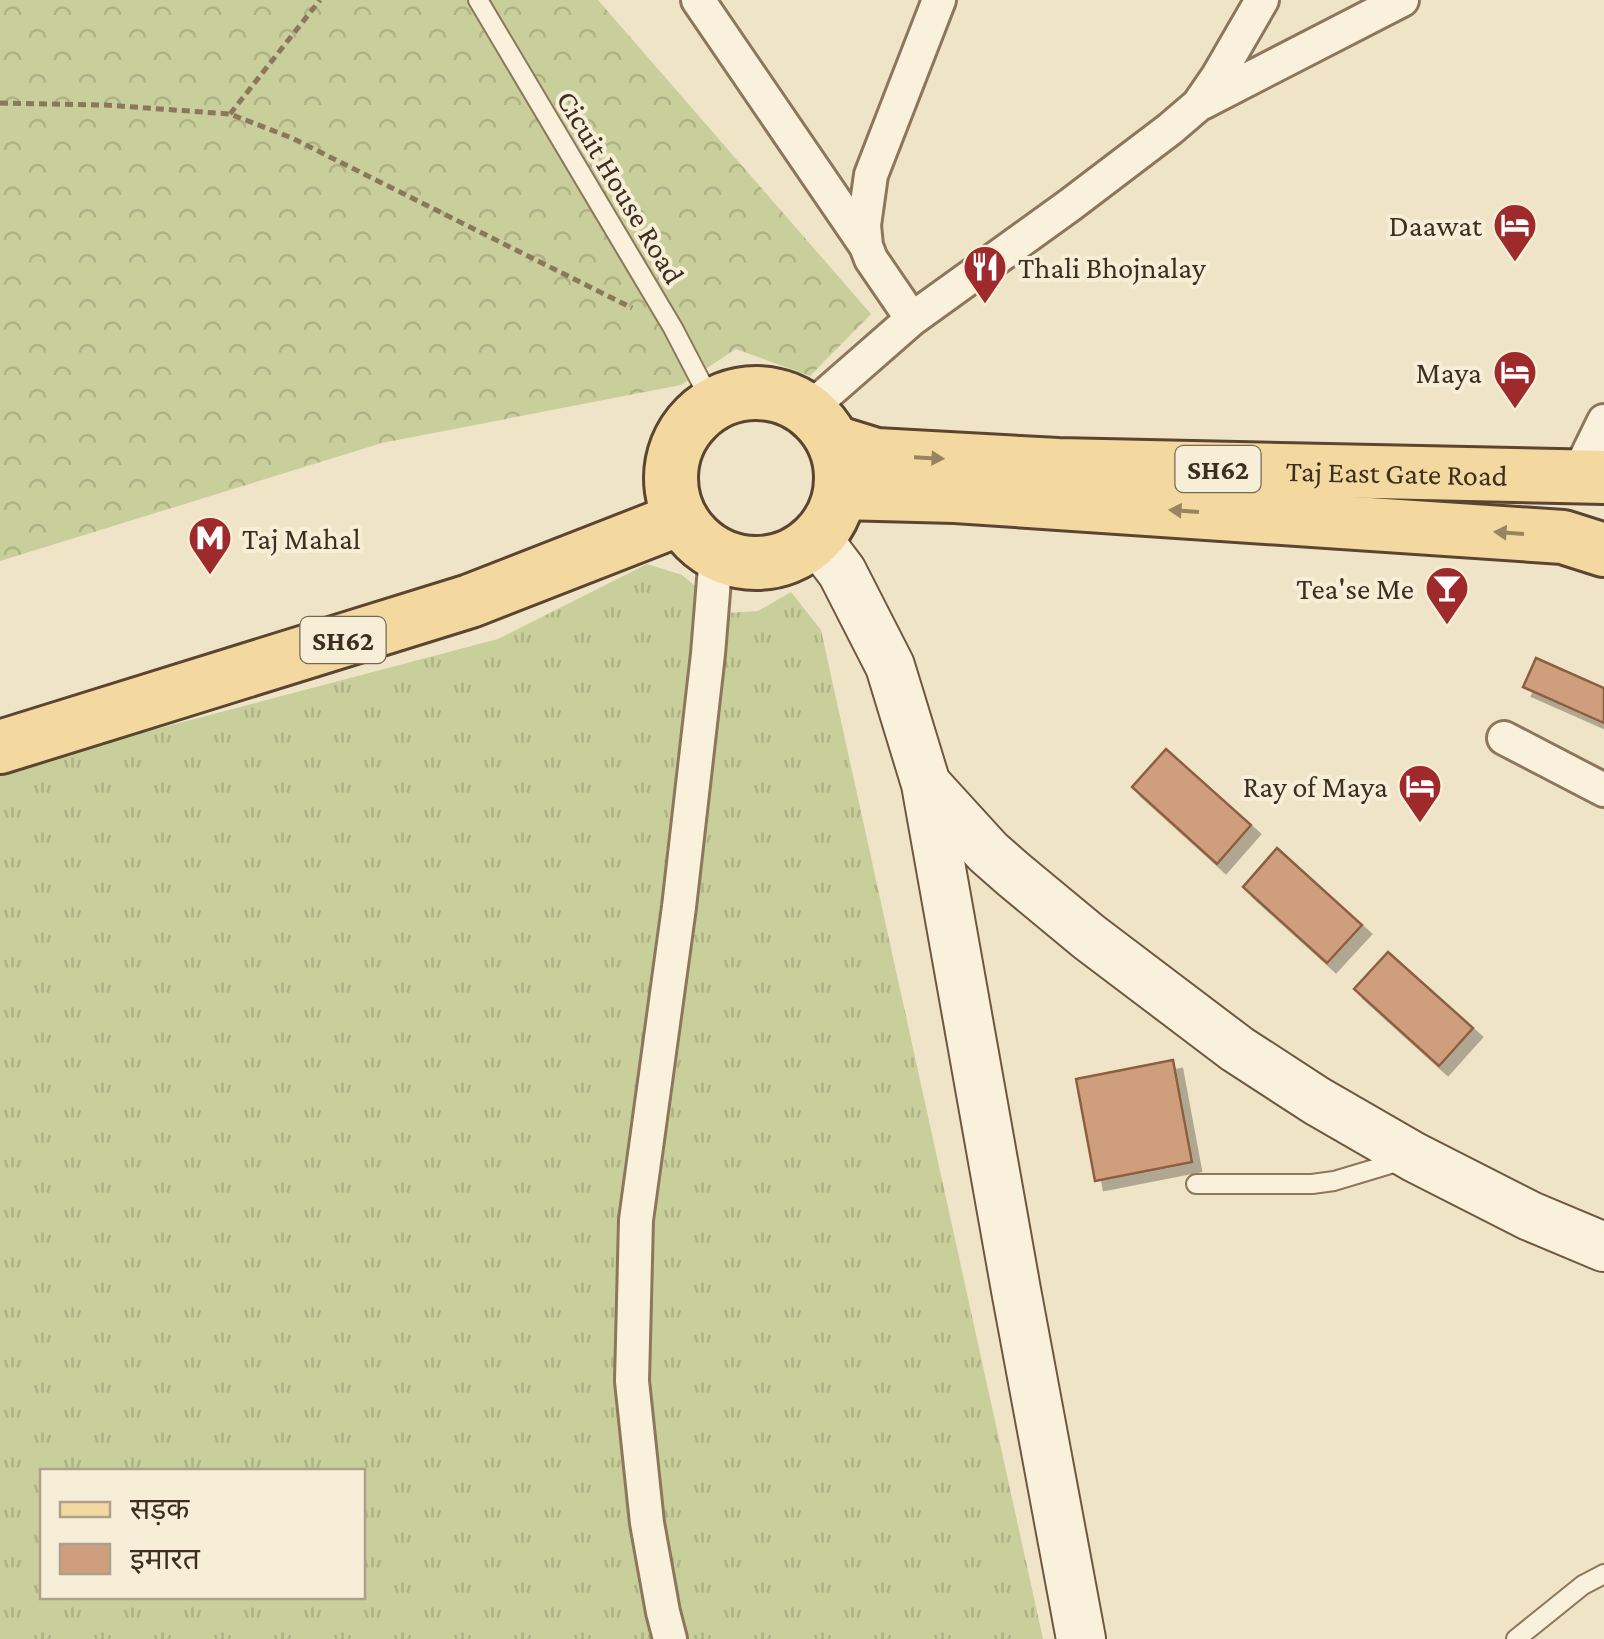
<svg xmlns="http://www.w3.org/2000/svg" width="1604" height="1639" viewBox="0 0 1604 1639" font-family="'Crimson Pro','Noto Sans Devanagari',serif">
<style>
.grass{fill:url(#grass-tufts);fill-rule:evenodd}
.forest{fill:url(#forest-crowns)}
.building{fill:#cf9f7d;stroke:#8d5f41;stroke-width:2.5;filter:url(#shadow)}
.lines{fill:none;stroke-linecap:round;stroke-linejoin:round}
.lane-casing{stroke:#8d765c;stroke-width:22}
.street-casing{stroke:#8d765c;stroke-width:38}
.secondary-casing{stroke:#6f573f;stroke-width:52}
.primary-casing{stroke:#5b4430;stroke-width:58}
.path{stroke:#8d765c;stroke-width:5;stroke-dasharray:8 5;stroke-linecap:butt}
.lane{stroke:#faf1dc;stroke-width:18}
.street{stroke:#faf1dc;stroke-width:32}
.secondary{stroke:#faf1dc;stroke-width:48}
.primary{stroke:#f3d9a0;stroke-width:52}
.oneway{fill:#988460}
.labels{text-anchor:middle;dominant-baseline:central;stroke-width:8;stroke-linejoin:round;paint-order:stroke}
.shield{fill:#f7eed8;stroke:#756857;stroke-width:2.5}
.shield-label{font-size:28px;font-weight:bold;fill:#3d2e20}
.street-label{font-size:30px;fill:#3d2e20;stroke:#f7eed8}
.poi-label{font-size:30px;fill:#3d2e20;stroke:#f7eed8;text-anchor:end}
</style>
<defs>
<pattern id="grass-tufts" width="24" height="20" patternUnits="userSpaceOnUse" patternTransform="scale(2.5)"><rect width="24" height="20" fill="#c9cf9b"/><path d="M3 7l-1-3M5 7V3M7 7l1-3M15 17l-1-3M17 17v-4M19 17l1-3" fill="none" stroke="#aeb285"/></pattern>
<pattern id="forest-crowns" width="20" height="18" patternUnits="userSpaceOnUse" patternTransform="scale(2.5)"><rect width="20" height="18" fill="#c9cf9b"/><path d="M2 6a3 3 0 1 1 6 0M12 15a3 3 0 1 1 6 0" fill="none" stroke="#aeb285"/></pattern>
<filter id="shadow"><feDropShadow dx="9" dy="9" stdDeviation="0" flood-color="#0004"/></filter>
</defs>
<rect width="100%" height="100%" fill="#f0e4c8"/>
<path class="grass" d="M 647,564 L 682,575 L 727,613 L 758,611 L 791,592 L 821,630 L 1043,1639 L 0,1639 L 0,770 L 498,639 ZM 42,1472 L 362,1472 L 362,1596 L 42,1596 Z"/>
<path class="forest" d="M 0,0 L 598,0 L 871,314 L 810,376 L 736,349 L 681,385 L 382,443 L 0,561 Z"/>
<path class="building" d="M 1536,658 L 1604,688 L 1604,723 L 1523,687 Z
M 1166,749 L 1251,825 L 1217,864 L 1132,787 Z
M 1277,848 L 1362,925 L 1327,963 L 1243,887 Z
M 1388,952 L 1473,1028 L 1439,1066 L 1354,989 Z
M 1173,1060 L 1192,1162 L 1095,1181 L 1076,1079 Z"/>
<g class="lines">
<defs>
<path id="lane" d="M 478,0 L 673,328 L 713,405
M 1196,1184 L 1312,1184 L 1334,1181 L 1404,1160
M 1516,1639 L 1583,1585 L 1604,1574"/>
<path id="street" d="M 698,0 L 866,246
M 1202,103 L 1402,0
M 912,319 L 871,259 L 866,246 L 864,225 L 871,175 L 939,0
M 808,410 L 912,319 L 1070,205 L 1170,129 L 1198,105 L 1218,76 L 1262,0
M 1577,476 L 1604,421
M 1504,738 L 1604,790
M 670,1639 L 663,1612 L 647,1523 L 632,1381 L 636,1220 L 679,907 L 708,654 L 716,555"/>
<path id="secondary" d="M 817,539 L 842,572 L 890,666 L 926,784 L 1016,1290 L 1081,1639
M 926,784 L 988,852 L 1013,874 L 1089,937 L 1237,1049 L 1317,1101 L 1414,1157 L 1530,1216 L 1604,1247"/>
<g id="primary">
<circle cx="756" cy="478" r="85"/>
<path id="s1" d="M 834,442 L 876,455 L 1058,465 L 1604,477"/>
<path d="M 841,493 L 955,496 L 1563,537 L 1604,550"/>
<path d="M 0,747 L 470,601 L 680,519"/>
</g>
</defs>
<use href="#lane" class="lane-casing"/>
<use href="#street" class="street-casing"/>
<use href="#secondary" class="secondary-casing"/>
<use href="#primary" class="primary-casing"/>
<path class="path" d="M 0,103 L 105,105 L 230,114 L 292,138 L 632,308
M 230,114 L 320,0"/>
<use href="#lane" class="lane"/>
<use href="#street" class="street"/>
<use href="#secondary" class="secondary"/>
<use href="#primary" class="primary"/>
</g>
<defs><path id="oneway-solid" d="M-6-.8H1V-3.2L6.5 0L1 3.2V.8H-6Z" transform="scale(2.5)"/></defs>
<g class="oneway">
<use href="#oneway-solid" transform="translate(929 458) rotate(3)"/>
<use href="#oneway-solid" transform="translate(1184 511) rotate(-176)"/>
<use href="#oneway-solid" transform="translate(1509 533) rotate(-176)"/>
</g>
<defs>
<symbol id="hotel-pin" viewBox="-11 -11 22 30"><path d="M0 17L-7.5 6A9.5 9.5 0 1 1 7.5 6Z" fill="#9e2a2b" stroke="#f7eed8"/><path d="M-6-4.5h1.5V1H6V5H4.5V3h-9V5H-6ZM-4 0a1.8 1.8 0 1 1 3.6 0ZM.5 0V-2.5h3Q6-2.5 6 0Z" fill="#fff"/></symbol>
<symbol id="restaurant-pin" viewBox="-11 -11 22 30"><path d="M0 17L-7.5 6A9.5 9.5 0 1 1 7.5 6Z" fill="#9e2a2b" stroke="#f7eed8"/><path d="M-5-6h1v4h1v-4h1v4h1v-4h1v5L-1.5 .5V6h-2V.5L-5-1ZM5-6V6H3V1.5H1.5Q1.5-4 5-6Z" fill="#fff"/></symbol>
<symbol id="metro-pin" viewBox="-11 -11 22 30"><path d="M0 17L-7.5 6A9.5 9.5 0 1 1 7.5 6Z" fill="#9e2a2b" stroke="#f7eed8"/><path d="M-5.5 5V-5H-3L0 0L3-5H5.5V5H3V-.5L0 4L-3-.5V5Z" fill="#fff"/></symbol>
<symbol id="bar-pin" viewBox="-11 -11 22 30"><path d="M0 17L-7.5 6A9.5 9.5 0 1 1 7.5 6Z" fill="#9e2a2b" stroke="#f7eed8"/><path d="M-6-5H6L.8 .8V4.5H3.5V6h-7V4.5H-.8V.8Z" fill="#fff"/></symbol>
</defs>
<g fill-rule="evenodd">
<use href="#hotel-pin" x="1490" y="200" width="50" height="68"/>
<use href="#restaurant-pin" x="960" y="242" width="50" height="68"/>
<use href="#hotel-pin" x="1490" y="347" width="50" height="68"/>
<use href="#metro-pin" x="185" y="513" width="50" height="68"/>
<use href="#bar-pin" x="1422" y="563" width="50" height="68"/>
<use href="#hotel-pin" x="1395" y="761" width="50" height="68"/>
</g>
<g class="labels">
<g class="shield">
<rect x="1175.5" y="446" width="85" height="46" rx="8"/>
<rect x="300.5" y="617" width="85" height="46" rx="8"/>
</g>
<g class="shield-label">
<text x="1218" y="469">SH62</text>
<text x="343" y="640">SH62</text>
</g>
<g class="street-label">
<text transform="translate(621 187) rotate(59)">Cicuit House Road</text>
<text stroke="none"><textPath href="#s1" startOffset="565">Taj East Gate Road</textPath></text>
</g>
<g class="poi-label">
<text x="1482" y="225">Daawat</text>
<text x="1018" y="267" text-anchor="start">Thali Bhojnalay</text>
<text x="1482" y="372">Maya</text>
<text x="242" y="538" text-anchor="start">Taj Mahal</text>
<text x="1414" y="588">Tea'se Me</text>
<text x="1388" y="786">Ray of Maya</text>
</g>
</g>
<rect x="40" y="1469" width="325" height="130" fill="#f7eed8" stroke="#ada18e" stroke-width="2.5"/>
<rect x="60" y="1502" width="50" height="15" fill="#f3d9a0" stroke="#ada18e" stroke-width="2.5"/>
<text x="130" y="1519" font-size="30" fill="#3d2e20">सड़क</text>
<rect x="60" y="1544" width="50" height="30" fill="#cf9f7d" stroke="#ada18e" stroke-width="2.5"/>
<text x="130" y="1569" font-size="30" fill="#3d2e20">इमारत</text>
</svg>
